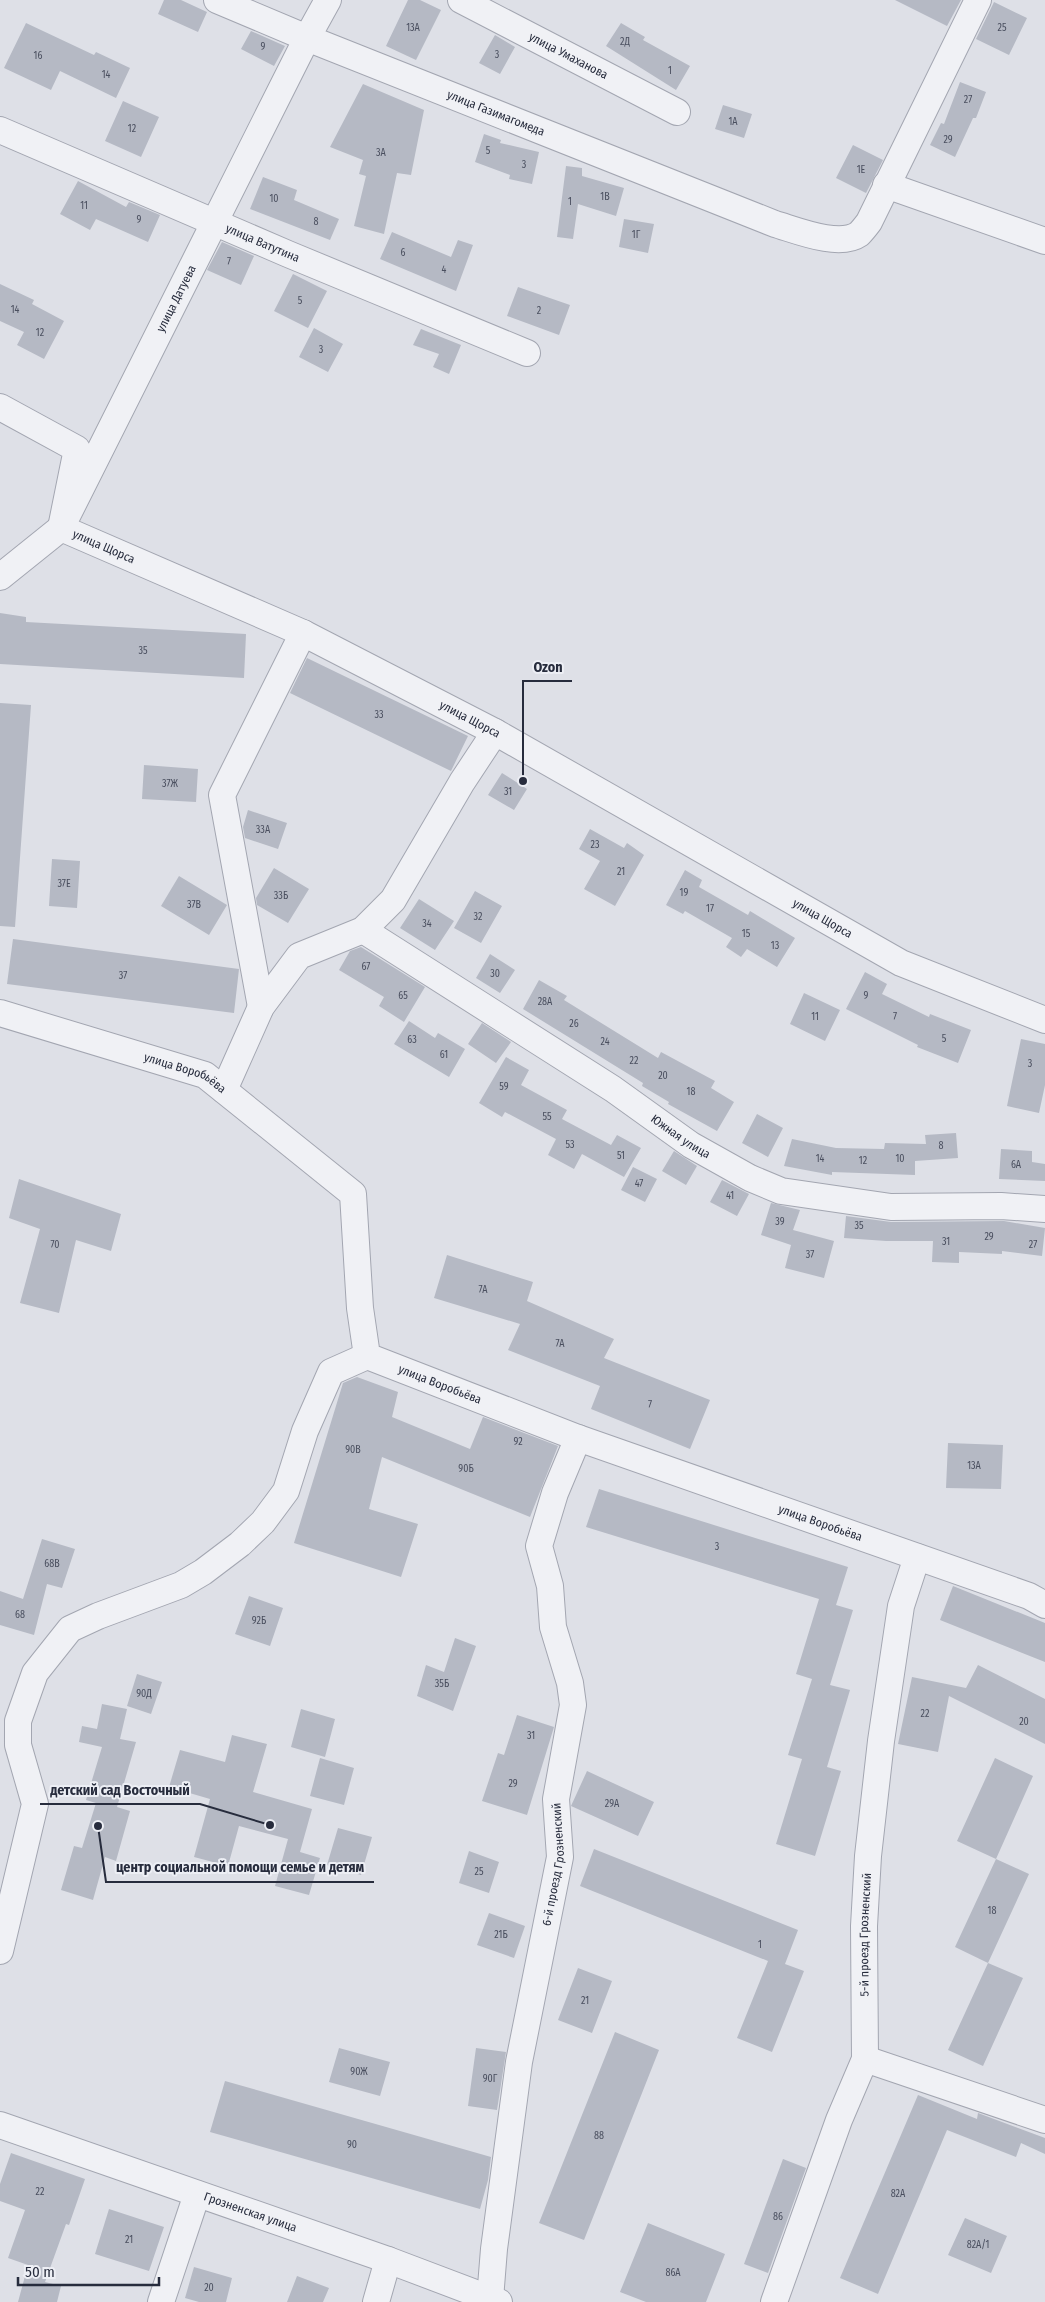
<svg xmlns="http://www.w3.org/2000/svg" width="1045" height="2302" viewBox="0 0 1045 2302" font-family="'Fira Sans Condensed',sans-serif">
<style>
.building{fill:#b5b9c4}
.lines{fill:none;stroke-linecap:round;stroke-linejoin:round}
.minor-casing{stroke:#a3a6b1;stroke-width:28}
.minor{stroke:#f0f1f5;stroke-width:26}
.labels{text-anchor:middle;dominant-baseline:central;stroke-width:4;stroke-linejoin:round;paint-order:stroke}
.number-label{font-size:10px;fill:#4a4f5f}
.street-label{font-size:12px;fill:#272c3d;stroke:#edeff5}
.leader{fill:none;stroke:#272c3d;stroke-width:2}
.callout-dot{fill:#272c3d;stroke:#edeff5;stroke-width:2}
.callout-label{font-size:14px;text-anchor:middle;font-weight:bold;fill:#272c3d;stroke:#edeff5;stroke-width:4;stroke-linejoin:round;paint-order:stroke}
</style>
<rect width="100%" height="100%" fill="#dee0e7"/>
<path class="building" d="M 164,0 L 181,0 L 207,12 L 198,32 L 158,14 Z
M 408,0 L 420,0 L 441,10 L 416,60 L 386,46 Z
M 895,0 L 961,0 L 947,26 Z
M 994,2 L 1027,18 L 1009,55 L 976,39 Z
M 26,23 L 94,55 L 96,52 L 130,68 L 116,98 L 60,71 L 51,90 L 4,68 Z
M 621,23 L 645,37 L 643,40 L 690,66 L 676,90 L 606,46 Z
M 251,31 L 285,46 L 274,66 L 241,49 Z
M 495,35 L 515,47 L 500,74 L 479,63 Z
M 960,82 L 986,92 L 976,118 L 973,118 L 955,157 L 930,145 L 941,123 L 944,124 Z
M 363,84 L 424,110 L 411,175 L 397,173 L 384,234 L 354,226 L 366,176 L 359,174 L 363,160 L 330,147 Z
M 123,101 L 159,117 L 141,157 L 105,141 Z
M 723,105 L 752,114 L 744,138 L 715,129 Z
M 484,134 L 501,140 L 500,143 L 539,152 L 532,184 L 509,179 L 510,175 L 475,162 Z
M 853,145 L 883,160 L 866,193 L 836,178 Z
M 566,166 L 582,168 L 582,176 L 624,188 L 616,216 L 578,204 L 573,239 L 557,237 Z
M 263,177 L 297,190 L 294,200 L 339,219 L 330,240 L 250,209 Z
M 78,181 L 126,207 L 129,202 L 160,215 L 148,242 L 96,219 L 90,230 L 60,214 Z
M 624,219 L 654,224 L 648,253 L 619,247 Z
M 392,232 L 451,257 L 458,240 L 473,245 L 456,291 L 380,259 Z
M 222,242 L 254,256 L 241,285 L 207,270 Z
M 293,274 L 327,291 L 308,328 L 274,311 Z
M 0,284 L 34,300 L 32,304 L 64,321 L 44,359 L 17,345 L 24,332 L 0,321 Z
M 518,287 L 570,305 L 559,335 L 507,316 Z
M 314,328 L 343,344 L 328,372 L 299,357 Z
M 421,329 L 461,345 L 449,374 L 433,367 L 439,354 L 413,345 Z
M 0,613 L 26,617 L 26,622 L 246,634 L 244,678 L 0,664 Z
M 307,658 L 468,736 L 451,771 L 290,693 Z
M 0,703 L 31,705 L 15,927 L 0,926 Z
M 144,765 L 198,769 L 196,802 L 142,799 Z
M 502,773 L 527,789 L 514,810 L 488,795 Z
M 248,810 L 287,823 L 278,849 L 245,838 L 243,827 Z
M 590,829 L 624,848 L 627,843 L 644,855 L 615,906 L 584,889 L 600,861 L 579,849 Z
M 52,859 L 80,861 L 77,908 L 49,906 Z
M 274,868 L 309,889 L 288,923 L 257,905 L 256,898 Z
M 685,870 L 702,880 L 699,887 L 748,915 L 750,911 L 795,938 L 777,967 L 747,949 L 741,957 L 726,947 L 732,938 L 685,911 L 683,914 L 666,905 Z
M 179,876 L 227,905 L 209,935 L 161,906 Z
M 475,891 L 502,906 L 481,943 L 454,928 Z
M 419,899 L 454,921 L 435,950 L 400,928 Z
M 13,939 L 239,969 L 234,1013 L 7,984 Z
M 361,947 L 425,987 L 404,1022 L 379,1006 L 384,997 L 339,970 L 350,951 Z
M 490,954 L 515,970 L 500,993 L 476,978 Z
M 865,972 L 887,984 L 882,994 L 929,1017 L 930,1014 L 971,1030 L 958,1063 L 917,1047 L 918,1045 L 846,1009 Z
M 539,980 L 567,996 L 564,1000 L 658,1058 L 661,1052 L 715,1081 L 711,1088 L 734,1102 L 717,1131 L 668,1104 L 669,1102 L 642,1086 L 643,1083 L 523,1009 Z
M 804,993 L 840,1010 L 825,1041 L 790,1024 Z
M 409,1021 L 435,1038 L 438,1033 L 465,1049 L 449,1077 L 394,1044 Z
M 482,1023 L 511,1042 L 496,1063 L 468,1044 Z
M 1021,1039 L 1045,1044 L 1045,1085 L 1039,1113 L 1007,1106 Z
M 506,1057 L 529,1070 L 521,1085 L 567,1110 L 562,1119 L 611,1145 L 617,1135 L 641,1148 L 624,1177 L 582,1154 L 574,1169 L 548,1155 L 556,1139 L 505,1112 L 502,1117 L 479,1103 Z
M 757,1114 L 783,1128 L 768,1157 L 742,1143 Z
M 956,1133 L 958,1158 L 915,1161 L 915,1175 L 832,1172 L 832,1175 L 784,1166 L 792,1139 L 836,1148 L 884,1149 L 885,1143 L 926,1144 L 925,1135 Z
M 1001,1149 L 1032,1151 L 1032,1162 L 1045,1164 L 1045,1181 L 999,1179 Z
M 674,1151 L 697,1166 L 686,1185 L 662,1171 Z
M 633,1167 L 657,1179 L 645,1202 L 621,1190 Z
M 19,1179 L 121,1214 L 111,1251 L 76,1240 L 59,1313 L 20,1303 L 40,1229 L 9,1218 Z
M 722,1180 L 749,1194 L 737,1216 L 710,1202 Z
M 771,1203 L 800,1210 L 793,1230 L 834,1241 L 824,1278 L 785,1268 L 791,1245 L 761,1235 Z
M 846,1216 L 891,1222 L 1004,1221 L 1045,1228 L 1042,1256 L 1002,1251 L 1002,1254 L 959,1252 L 959,1263 L 932,1262 L 933,1241 L 886,1241 L 844,1238 Z
M 447,1255 L 533,1282 L 527,1301 L 614,1339 L 604,1358 L 710,1400 L 690,1449 L 591,1409 L 600,1386 L 508,1350 L 520,1324 L 434,1298 Z
M 357,1377 L 398,1392 L 392,1417 L 470,1449 L 483,1417 L 558,1446 L 530,1517 L 382,1457 L 369,1509 L 418,1524 L 401,1577 L 294,1543 L 343,1383 Z
M 948,1443 L 1003,1445 L 1001,1489 L 946,1488 Z
M 599,1489 L 848,1567 L 836,1605 L 853,1610 L 830,1685 L 850,1690 L 827,1767 L 841,1771 L 815,1856 L 776,1844 L 802,1759 L 788,1755 L 812,1679 L 796,1674 L 819,1599 L 586,1527 Z
M 42,1539 L 75,1549 L 62,1588 L 47,1584 L 34,1635 L 0,1625 L 0,1591 L 23,1599 Z
M 953,1586 L 1045,1623 L 1045,1662 L 940,1620 Z
M 249,1596 L 283,1608 L 270,1646 L 235,1634 Z
M 455,1638 L 476,1646 L 453,1711 L 417,1696 L 426,1665 L 444,1672 Z
M 978,1665 L 1045,1699 L 1045,1744 L 949,1696 L 938,1752 L 898,1744 L 912,1677 L 966,1688 Z
M 137,1674 L 162,1682 L 151,1714 L 127,1706 Z
M 102,1704 L 127,1709 L 120,1739 L 136,1742 L 117,1807 L 130,1811 L 116,1861 L 105,1857 L 93,1900 L 61,1890 L 74,1846 L 82,1848 L 96,1803 L 86,1800 L 102,1747 L 79,1742 L 82,1726 L 97,1729 Z
M 301,1709 L 335,1719 L 325,1757 L 291,1747 Z
M 517,1715 L 554,1727 L 527,1815 L 482,1801 L 498,1753 L 504,1755 Z
M 232,1735 L 267,1744 L 253,1792 L 312,1809 L 300,1852 L 320,1858 L 309,1895 L 275,1886 L 288,1839 L 239,1826 L 228,1866 L 194,1857 L 210,1799 L 169,1787 L 180,1750 L 225,1762 Z
M 320,1758 L 354,1768 L 344,1805 L 310,1796 Z
M 995,1758 L 1033,1776 L 996,1859 L 957,1841 Z
M 587,1771 L 654,1802 L 638,1836 L 571,1806 Z
M 338,1828 L 372,1837 L 361,1875 L 327,1865 Z
M 594,1849 L 798,1930 L 785,1964 L 804,1971 L 772,2052 L 737,2038 L 768,1961 L 580,1886 Z
M 469,1851 L 499,1862 L 489,1893 L 459,1883 Z
M 996,1859 L 1029,1874 L 988,1963 L 955,1947 Z
M 489,1913 L 525,1926 L 514,1958 L 477,1945 Z
M 988,1963 L 1023,1978 L 983,2066 L 948,2050 Z
M 578,1968 L 612,1981 L 592,2033 L 558,2020 Z
M 615,2032 L 659,2050 L 584,2240 L 539,2223 Z
M 339,2048 L 390,2062 L 380,2096 L 329,2082 Z
M 476,2048 L 506,2052 L 497,2110 L 468,2106 Z
M 225,2081 L 491,2157 L 488,2180 L 480,2209 L 210,2132 Z
M 918,2095 L 977,2119 L 978,2113 L 1045,2138 L 1045,2154 L 1021,2143 L 1016,2157 L 947,2130 L 878,2294 L 840,2278 Z
M 11,2153 L 85,2179 L 69,2225 L 66,2224 L 45,2282 L 61,2286 L 57,2302 L 18,2302 L 28,2265 L 8,2258 L 25,2210 L 0,2201 L 0,2184 Z
M 783,2159 L 806,2168 L 768,2273 L 744,2264 Z
M 109,2209 L 164,2227 L 149,2271 L 95,2254 Z
M 965,2218 L 1007,2236 L 991,2273 L 948,2255 Z
M 648,2223 L 725,2254 L 706,2302 L 646,2302 L 620,2292 Z
M 194,2267 L 232,2278 L 226,2302 L 199,2302 L 185,2298 Z
M 297,2276 L 329,2288 L 323,2302 L 287,2302 Z"/>
<g class="lines">
<g class="minor-casing">
<g id="minor">
<path id="s1" d="M 217,0 L 307,38 L 775,224 C 796,230 839,248 859,234 C 862,231 866,226 869,222 L 978,0"/>
<path id="s2" d="M 461,0 L 677,112"/>
<path id="s3" d="M 0,130 L 288,254 L 527,353"/>
<path d="M 886,185 L 1045,241"/>
<path id="s4" d="M 0,407 L 77,449 L 61,528 L 303,633 L 495,732 L 901,963 L 1045,1020"/>
<path id="s5" d="M 0,577 L 61,528 L 307,38 L 328,0"/>
<path id="s6" d="M 363,930 L 613,1089 L 691,1145 L 750,1178 L 781,1191 L 891,1207 L 1001,1206 L 1045,1209"/>
<path d="M 261,1007 L 222,795 L 303,633"/>
<path id="s7" d="M 0,1013 L 205,1075 L 353,1194 L 360,1308 L 367,1356 L 578,1438 L 1029,1596 L 1045,1605"/>
<path d="M 224,1090 L 261,1007 L 299,956 L 363,930 L 393,900 L 462,782 L 495,732"/>
<path d="M 0,1951 L 35,1804 L 18,1745 L 18,1721 L 35,1673 L 70,1629 L 98,1616 L 181,1585 L 203,1572 L 240,1544 L 263,1522 L 286,1491 L 305,1431 L 331,1372 L 367,1356"/>
<path d="M 865,2059 L 1045,2120"/>
<path id="s8" d="M 0,2125 L 388,2260 L 499,2302"/>
<path id="s9" d="M 490,2299 L 494,2249 L 519,2062 L 560,1857 L 556,1799 L 573,1705 L 570,1683 L 553,1627 L 550,1586 L 539,1546 L 555,1493 L 578,1438"/>
<path d="M 161,2302 L 197,2194"/>
<path d="M 376,2302 L 388,2260"/>
<path id="s10" d="M 774,2302 L 839,2120 L 865,2059 L 864,1926 L 868,1856 L 881,1741 L 901,1606 L 917,1557"/>
</g>
</g>
<use href="#minor" class="minor"/>
</g>
<g class="labels">
<g class="number-label">
<text x="413" y="28">13А</text>
<text x="1002" y="28">25</text>
<text x="625" y="42">2Д</text>
<text x="263" y="47">9</text>
<text x="497" y="55">3</text>
<text x="38" y="56">16</text>
<text x="670" y="71">1</text>
<text x="106" y="75">14</text>
<text x="968" y="100">27</text>
<text x="733" y="122">1А</text>
<text x="132" y="129">12</text>
<text x="948" y="140">29</text>
<text x="488" y="151">5</text>
<text x="381" y="153">3А</text>
<text x="524" y="165">3</text>
<text x="861" y="170">1Е</text>
<text x="605" y="197">1В</text>
<text x="274" y="199">10</text>
<text x="570" y="202">1</text>
<text x="84" y="206">11</text>
<text x="139" y="220">9</text>
<text x="316" y="222">8</text>
<text x="636" y="235">1Г</text>
<text x="403" y="253">6</text>
<text x="229" y="262">7</text>
<text x="444" y="270">4</text>
<text x="300" y="301">5</text>
<text x="15" y="310">14</text>
<text x="539" y="311">2</text>
<text x="40" y="333">12</text>
<text x="321" y="350">3</text>
<text x="143" y="651">35</text>
<text x="379" y="715">33</text>
<text x="170" y="784">37Ж</text>
<text x="508" y="792">31</text>
<text x="263" y="830">33А</text>
<text x="595" y="845">23</text>
<text x="621" y="872">21</text>
<text x="64" y="884">37Е</text>
<text x="684" y="893">19</text>
<text x="281" y="896">33Б</text>
<text x="194" y="905">37В</text>
<text x="710" y="909">17</text>
<text x="478" y="917">32</text>
<text x="427" y="924">34</text>
<text x="746" y="934">15</text>
<text x="775" y="946">13</text>
<text x="366" y="967">67</text>
<text x="495" y="974">30</text>
<text x="123" y="976">37</text>
<text x="403" y="996">65</text>
<text x="866" y="996">9</text>
<text x="545" y="1002">28А</text>
<text x="815" y="1017">11</text>
<text x="895" y="1017">7</text>
<text x="574" y="1024">26</text>
<text x="944" y="1039">5</text>
<text x="412" y="1040">63</text>
<text x="605" y="1042">24</text>
<text x="444" y="1055">61</text>
<text x="634" y="1061">22</text>
<text x="1030" y="1064">3</text>
<text x="663" y="1076">20</text>
<text x="504" y="1087">59</text>
<text x="691" y="1092">18</text>
<text x="547" y="1117">55</text>
<text x="570" y="1145">53</text>
<text x="941" y="1146">8</text>
<text x="621" y="1156">51</text>
<text x="820" y="1159">14</text>
<text x="900" y="1159">10</text>
<text x="863" y="1161">12</text>
<text x="1016" y="1165">6А</text>
<text x="639" y="1184">47</text>
<text x="730" y="1196">41</text>
<text x="780" y="1222">39</text>
<text x="859" y="1226">35</text>
<text x="989" y="1237">29</text>
<text x="946" y="1242">31</text>
<text x="55" y="1245">70</text>
<text x="1033" y="1245">27</text>
<text x="810" y="1255">37</text>
<text x="483" y="1290">7А</text>
<text x="560" y="1344">7А</text>
<text x="650" y="1405">7</text>
<text x="518" y="1442">92</text>
<text x="353" y="1450">90В</text>
<text x="974" y="1466">13А</text>
<text x="466" y="1469">90Б</text>
<text x="717" y="1547">3</text>
<text x="52" y="1564">68В</text>
<text x="20" y="1615">68</text>
<text x="259" y="1621">92Б</text>
<text x="442" y="1684">35Б</text>
<text x="144" y="1694">90Д</text>
<text x="925" y="1714">22</text>
<text x="1024" y="1722">20</text>
<text x="531" y="1736">31</text>
<text x="513" y="1784">29</text>
<text x="612" y="1804">29А</text>
<text x="479" y="1872">25</text>
<text x="992" y="1911">18</text>
<text x="501" y="1935">21Б</text>
<text x="760" y="1945">1</text>
<text x="585" y="2001">21</text>
<text x="359" y="2072">90Ж</text>
<text x="490" y="2079">90Г</text>
<text x="599" y="2136">88</text>
<text x="352" y="2145">90</text>
<text x="40" y="2192">22</text>
<text x="898" y="2194">82А</text>
<text x="778" y="2217">86</text>
<text x="129" y="2240">21</text>
<text x="978" y="2245">82А/1</text>
<text x="673" y="2273">86А</text>
<text x="209" y="2288">20</text>
</g>
<g class="street-label">
<text stroke="none"><textPath href="#s2" startOffset="121">улица Умаханова</textPath></text>
<text stroke="none"><textPath href="#s1" startOffset="301">улица Газимагомеда</textPath></text>
<text stroke="none"><textPath href="#s3" startOffset="286">улица Ватутина</textPath></text>
<text stroke="none"><textPath href="#s5" startOffset="335">улица Датуева</textPath></text>
<text stroke="none"><textPath href="#s4" startOffset="215">улица Щорса</textPath></text>
<text stroke="none"><textPath href="#s4" startOffset="620">улица Щорса</textPath></text>
<text stroke="none"><textPath href="#s4" startOffset="1025">улица Щорса</textPath></text>
<text stroke="none"><textPath href="#s7" startOffset="195">улица Воробьёва</textPath></text>
<text stroke="none"><textPath href="#s6" startOffset="379">Южная улица</textPath></text>
<text stroke="none"><textPath href="#s7" startOffset="645">улица Воробьёва</textPath></text>
<text stroke="none"><textPath href="#s7" startOffset="1050">улица Воробьёва</textPath></text>
<text stroke="none"><textPath href="#s9" startOffset="440">6-й проезд Грозненский</textPath></text>
<text stroke="none"><textPath href="#s10" startOffset="384">5-й проезд Грозненский</textPath></text>
<text stroke="none"><textPath href="#s8" startOffset="265">Грозненская улица</textPath></text>
</g>
</g>
<path class="leader" d="M523 781L523 681H572M270 1825L200 1804H40M98 1826L106 1882H374"/>
<g class="callout-dot">
<circle cx="523" cy="781" r="5"/>
<circle cx="270" cy="1825" r="5"/>
<circle cx="98" cy="1826" r="5"/>
</g>
<g class="callout-label">
<text x="548" y="672">Ozon</text>
<text x="120" y="1795">детский сад Восточный</text>
<text x="240" y="1872">центр социальной помощи семье и детям</text>
</g>
<path d="M18 2277v8h141v-8" fill="none" stroke="#272c3d" stroke-width="2.5"/>
<text x="25" y="2277" font-size="15" fill="#272c3d" stroke="#edeff5" stroke-width="4" paint-order="stroke">50 m</text>
</svg>
